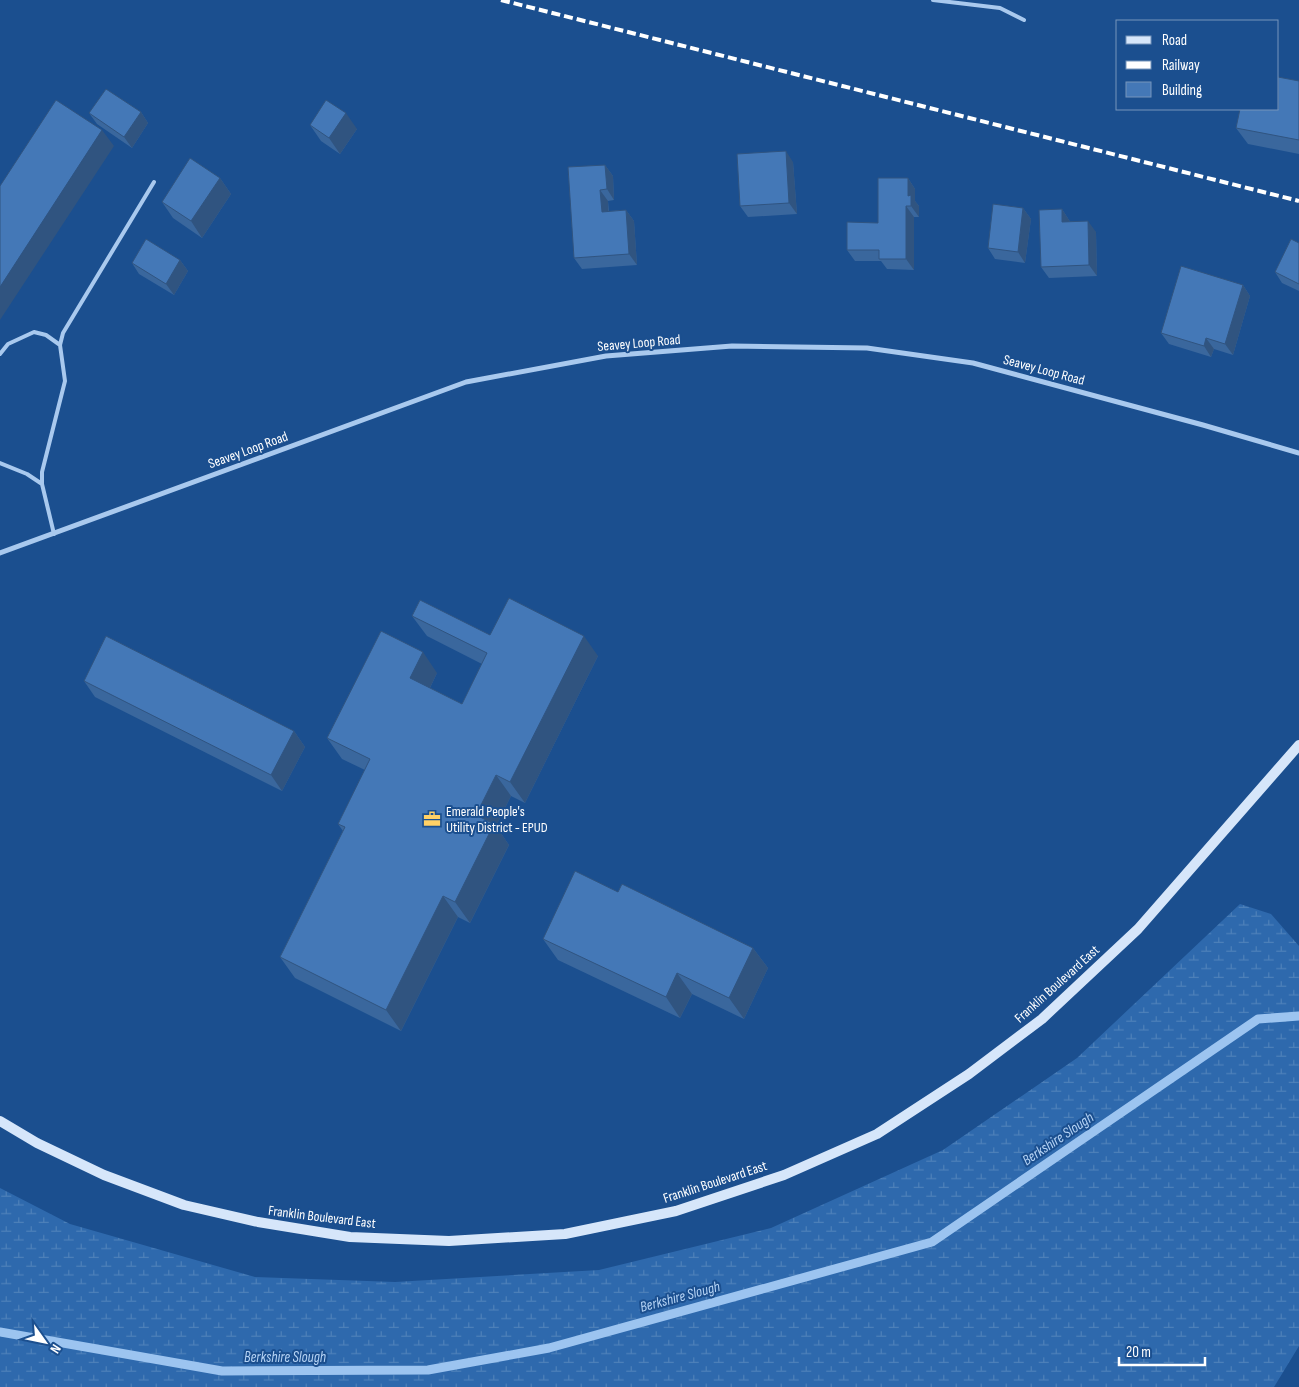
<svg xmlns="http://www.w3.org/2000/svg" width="1299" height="1387" viewBox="0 0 1299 1387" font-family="'Sofia Sans Condensed',sans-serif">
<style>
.wetland{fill:url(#wetland-marsh)}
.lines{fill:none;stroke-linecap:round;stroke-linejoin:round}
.stream{stroke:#9cc4f0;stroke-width:9}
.service{stroke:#a9c9ee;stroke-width:4}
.minor{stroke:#a9c9ee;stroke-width:5}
.secondary{stroke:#d6e6fa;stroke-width:10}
.rail{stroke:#fff;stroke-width:4;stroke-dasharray:9 4;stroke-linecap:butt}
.wall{fill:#3a679d}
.shaded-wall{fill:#305480}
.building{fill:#4478b7;stroke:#305480}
.labels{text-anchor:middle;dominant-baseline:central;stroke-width:4;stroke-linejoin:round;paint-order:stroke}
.street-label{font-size:14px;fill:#fff;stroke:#1b4f8f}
.poi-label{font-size:14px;fill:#fff;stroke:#1b4f8f;text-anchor:start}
.water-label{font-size:15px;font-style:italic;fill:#b5d3f5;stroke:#1b4f8f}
</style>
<defs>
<pattern id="wetland-marsh" width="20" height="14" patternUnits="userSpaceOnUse" patternTransform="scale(1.25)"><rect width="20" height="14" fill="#2e69ad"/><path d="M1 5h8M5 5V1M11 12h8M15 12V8" fill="none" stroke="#4d80b9"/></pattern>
</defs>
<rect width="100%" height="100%" fill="#1b4f8f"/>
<path class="wetland" d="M 1240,904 L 1271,914 L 1299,946 L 1299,1346 L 1274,1387 L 0,1387 L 0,1188 L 70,1224 L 255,1277 L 395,1282 L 599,1270 L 771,1228 L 943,1150 L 1077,1058 Z"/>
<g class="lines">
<path class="stream" d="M 0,1332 L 222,1371 L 428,1370 L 549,1348 L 932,1242 L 1258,1019 L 1299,1016"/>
<path class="service" d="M 933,0 L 1000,8 L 1024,20
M 0,354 L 8,344 L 34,332 L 46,335 L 60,345
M 0,463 L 27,474 L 42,484
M 54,534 L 42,484 L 42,472 L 65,381 L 60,345 L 63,333 L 154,182"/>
<path class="minor" d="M 0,553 L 466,382 L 606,356 L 732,346 L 867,348 L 973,363 L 1203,425 L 1299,453"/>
<path class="secondary" d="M 0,1121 L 37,1143 L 104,1175 L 184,1205 L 258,1222 L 350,1237 L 449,1241 L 565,1234 L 676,1211 L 784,1175 L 877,1134 L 969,1074 L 1042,1019 L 1138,929 L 1299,745"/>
<path class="rail" d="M 501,0 L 1299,201"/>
</g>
<path class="wall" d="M 1299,81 L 1299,154 L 1248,144 L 1236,128 Z
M 141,112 L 148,123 L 132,148 L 97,124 L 89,113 Z
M 310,125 L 357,129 L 340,154 L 321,141 Z
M 793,162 L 797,214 L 748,217 L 740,206 Z
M 605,165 L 613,176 L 614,200 L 608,201 L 609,211 L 626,210 L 634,221 L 637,265 L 582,269 L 574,258 Z
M 220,178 L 231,194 L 202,238 L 173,218 L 162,202 Z
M 908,178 L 915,189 L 915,201 L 919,206 L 919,217 L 914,217 L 914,270 L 887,269 L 881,261 L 855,261 L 847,250 L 878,223 Z
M 1023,208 L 1031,219 L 1025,263 L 995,259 L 988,248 Z
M 1062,209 L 1069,220 L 1070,222 L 1096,232 L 1097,276 L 1049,278 L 1041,267 Z
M 1299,243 L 1299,291 L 1282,283 L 1275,272 Z
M 180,260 L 188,271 L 174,295 L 139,274 L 132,263 Z
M 1243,285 L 1250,296 L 1233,355 L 1214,349 L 1211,357 L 1169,344 L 1161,333 Z
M 412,616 L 490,635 L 598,656 L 525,803 L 511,796 L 496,826 L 509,845 L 470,923 L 458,917 L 401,1031 L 295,978 L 280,957 L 343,831 L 338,824 L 365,770 L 342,759 L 327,738 L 437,673 L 430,688 L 462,704 L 482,664 L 427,636 Z
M 84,681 L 294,731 L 305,747 L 282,791 L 95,697 Z
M 618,892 L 753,948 L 768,968 L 744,1019 L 692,994 L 680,1018 L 558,960 L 543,939 Z"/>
<path class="shaded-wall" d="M 141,112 L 148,123 L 132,148 L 124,137 Z
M 346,113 L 357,129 L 340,154 L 329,138 Z
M 102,130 L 114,146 L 0,320 L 0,287 Z
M 786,151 L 793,162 L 797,214 L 789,203 Z
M 605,165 L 613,176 L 614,200 L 607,189 Z
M 220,178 L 231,194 L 202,238 L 191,221 Z
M 908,178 L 915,189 L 915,201 L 919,206 L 919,217 L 911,206 L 908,196 Z
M 600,190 L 608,201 L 609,223 L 602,212 Z
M 906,206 L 914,217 L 914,270 L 906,259 Z
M 1023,208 L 1031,219 L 1025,263 L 1018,252 Z
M 1062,209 L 1069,220 L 1070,233 L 1062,222 Z
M 626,210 L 634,221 L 637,265 L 629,254 Z
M 1088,221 L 1096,232 L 1097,276 L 1089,265 Z
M 180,260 L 188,271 L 174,295 L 166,284 Z
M 1243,285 L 1250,296 L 1233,355 L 1225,344 Z
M 1206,338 L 1214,349 L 1211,357 L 1204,346 Z
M 584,636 L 598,656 L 525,803 L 510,782 Z
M 423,652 L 437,673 L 425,698 L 410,678 Z
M 294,731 L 305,747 L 282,791 L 271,775 Z
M 496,775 L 511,796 L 496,826 L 509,845 L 470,923 L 455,902 L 476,815 Z
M 443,896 L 458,917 L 401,1031 L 386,1010 Z
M 753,948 L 768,968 L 744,1019 L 729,998 Z
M 677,973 L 692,994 L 680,1018 L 666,997 Z"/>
<path class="building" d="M 1278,77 L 1299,81 L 1299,140 L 1236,128 L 1240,109 L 1278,109 Z
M 106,89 L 141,112 L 124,137 L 89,113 Z
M 56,100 L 102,130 L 0,287 L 0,186 Z
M 326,100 L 346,113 L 329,138 L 310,125 Z
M 786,151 L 789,203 L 740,206 L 737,154 Z
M 190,158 L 220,178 L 191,221 L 162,202 Z
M 605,165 L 607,189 L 600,190 L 602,212 L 626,210 L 629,254 L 574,258 L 568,167 Z
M 878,178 L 908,178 L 908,196 L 911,195 L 911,206 L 906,206 L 906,259 L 879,259 L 879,250 L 847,250 L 847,222 L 878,223 Z
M 993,204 L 1023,208 L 1018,252 L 988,248 Z
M 1062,209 L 1062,222 L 1088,221 L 1089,265 L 1041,267 L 1039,210 Z
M 146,239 L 180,260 L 166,284 L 132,263 Z
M 1291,239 L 1299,243 L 1299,284 L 1275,272 Z
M 1181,266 L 1243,285 L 1225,344 L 1206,338 L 1204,346 L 1161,333 Z
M 509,598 L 584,636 L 510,782 L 496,775 L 476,815 L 494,824 L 455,902 L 443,896 L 386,1010 L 280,957 L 345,827 L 338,824 L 370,759 L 327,738 L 381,631 L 423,652 L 410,678 L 462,704 L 487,653 L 412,616 L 420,600 L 490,635 Z
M 106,636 L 294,731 L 271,775 L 84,681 Z
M 575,871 L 618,892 L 622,884 L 753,948 L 729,998 L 677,973 L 666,997 L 543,939 Z"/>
<defs>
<g id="office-bare" transform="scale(1.35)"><path d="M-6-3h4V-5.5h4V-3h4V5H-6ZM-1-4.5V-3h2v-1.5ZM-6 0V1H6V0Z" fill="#ffd166" stroke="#1b4f8f" stroke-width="2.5" paint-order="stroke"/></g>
</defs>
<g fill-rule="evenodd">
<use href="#office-bare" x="432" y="819"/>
</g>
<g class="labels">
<g class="street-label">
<text transform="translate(639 343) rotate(-5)">Seavey Loop Road</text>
<text transform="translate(1044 370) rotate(15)">Seavey Loop Road</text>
<text transform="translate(248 450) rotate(-20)">Seavey Loop Road</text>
<text transform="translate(1057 984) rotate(-42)">Franklin Boulevard East</text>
<text transform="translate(715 1182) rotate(-18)">Franklin Boulevard East</text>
<text transform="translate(322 1217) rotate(7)">Franklin Boulevard East</text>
</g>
<g class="poi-label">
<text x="446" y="811">Emerald People's<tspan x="446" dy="16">Utility District - EPUD</tspan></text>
</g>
<g class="water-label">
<text transform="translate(1058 1139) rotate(-34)">Berkshire Slough</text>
<text transform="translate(680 1297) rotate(-15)">Berkshire Slough</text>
<text x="285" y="1357">Berkshire Slough</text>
</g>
</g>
<rect x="1116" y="20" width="162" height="90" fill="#1b4f8f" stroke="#7695bc"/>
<rect x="1126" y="36" width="25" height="8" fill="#d6e6fa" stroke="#7695bc"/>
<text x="1162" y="45" font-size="15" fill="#ffffff">Road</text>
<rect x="1126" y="61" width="25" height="8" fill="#ffffff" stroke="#7695bc"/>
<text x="1162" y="70" font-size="15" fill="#ffffff">Railway</text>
<rect x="1126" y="82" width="25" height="15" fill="#4478b7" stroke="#7695bc"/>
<text x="1162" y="95" font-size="15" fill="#ffffff">Building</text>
<g transform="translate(45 1342) rotate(123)" stroke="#1b4f8f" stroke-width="4" paint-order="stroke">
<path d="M0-4L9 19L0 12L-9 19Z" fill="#ffffff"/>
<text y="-8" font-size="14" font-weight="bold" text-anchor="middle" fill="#ffffff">N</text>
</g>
<path d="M1119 1357v8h86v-8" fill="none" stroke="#ffffff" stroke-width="2.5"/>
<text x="1126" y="1357" font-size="15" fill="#ffffff" stroke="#1b4f8f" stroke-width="4" paint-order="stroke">20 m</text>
</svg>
